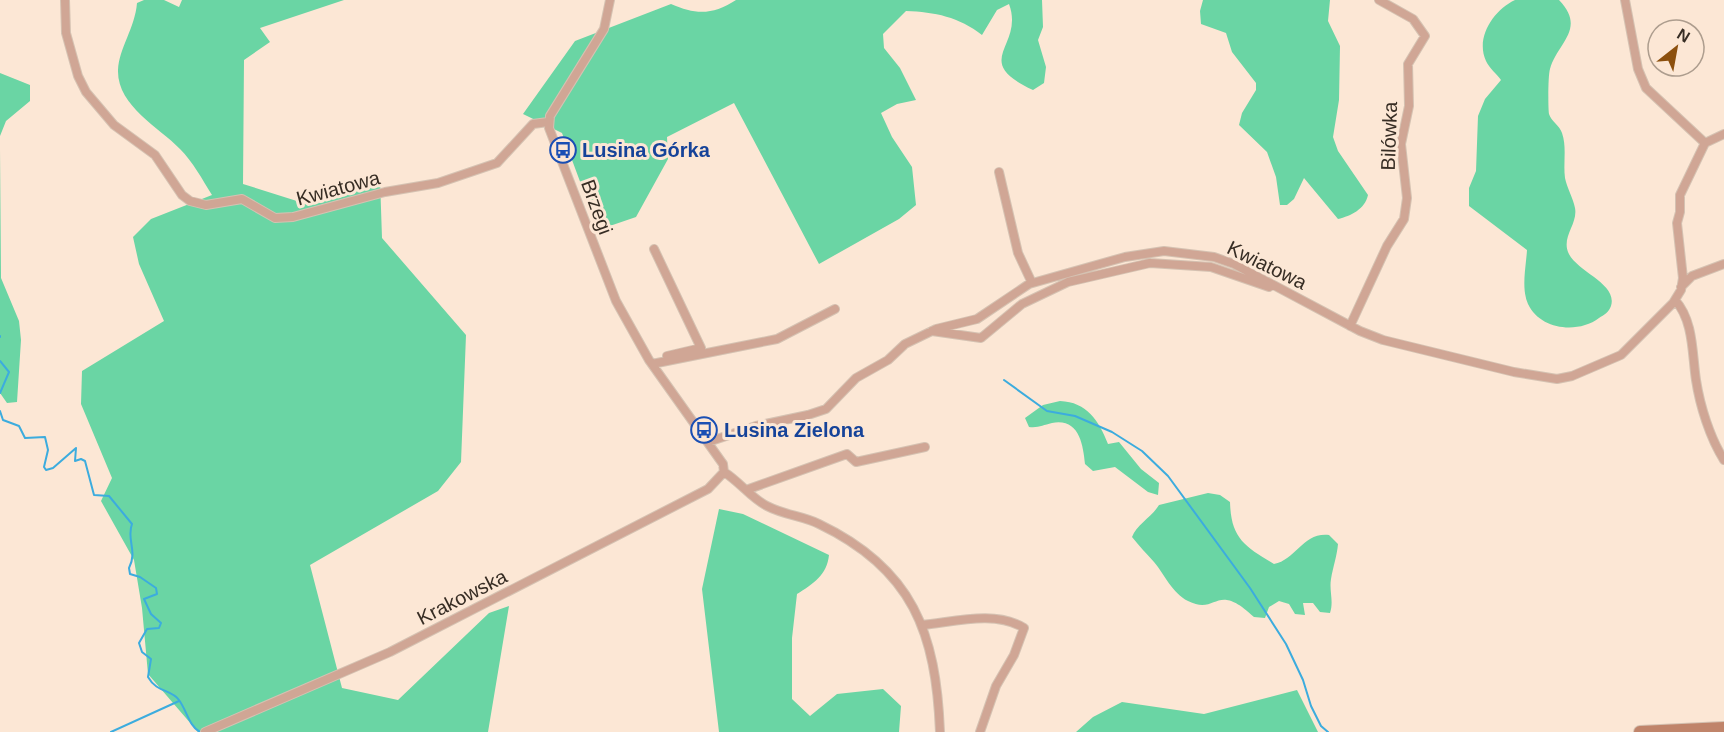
<svg xmlns="http://www.w3.org/2000/svg" width="1724" height="732" viewBox="0 0 1724 732" font-family="Arial,sans-serif">
<style>
.forest{fill:#6ad5a4}
.lines{fill:none;stroke-linecap:round;stroke-linejoin:round}
.stream{stroke:#3cacde;stroke-width:2}
.street-casing{stroke:#d5c2b2;stroke-width:10}
.secondary-casing{stroke:#d5c2b2;stroke-width:14}
.street{stroke:#d0a695;stroke-width:8}
.secondary{stroke:#c0846a;stroke-width:12}
.labels{text-anchor:middle;dominant-baseline:central;stroke-width:6;stroke-linejoin:round;paint-order:stroke}
.street-label{font-size:20px;fill:#372d24;stroke:#fce7d5}
.transit-label{font-size:20px;font-weight:bold;fill:#164399;stroke:#fce7d5;text-anchor:start}
</style>
<rect width="100%" height="100%" fill="#fce7d5"/>
<path class="forest" d="M 144,0 L 164,0 L 179,7 L 182,0 L 344,0 L 260,28 L 270,42 L 244,60 L 243,184 L 300,202 L 352,181 L 380,179 L 382,238 L 466,335 L 461,462 L 438,491 L 310,565 L 342,688 L 398,700 L 489,613 L 509,606 L 488,732 L 198,732 L 148,674 L 142,608 L 134,560 L 101,501 L 112,478 L 81,404 L 82,371 L 164,321 L 139,264 L 133,237 L 151,219 L 212,195 C 202,179 193,162 180,149 C 159,127 117,106 118,70 C 119,48 135,28 137,3 Z
M 736,0 L 1042,0 L 1043,27 L 1038,40 L 1046,67 L 1044,83 L 1033,90 C 969,60 1025,47 1009,4 L 997,10 L 982,35 C 959,17 935,12 906,11 L 883,34 L 884,48 L 900,68 L 916,100 L 897,104 L 881,113 L 892,137 L 912,167 L 916,205 L 899,219 L 819,264 L 734,103 L 667,137 L 668,159 L 636,217 L 598,230 L 562,133 L 523,114 L 575,41 L 671,4 C 696,15 713,15 736,0 Z
M 1203,0 L 1330,0 L 1328,21 L 1340,46 L 1339,100 L 1333,137 L 1338,151 L 1368,195 C 1365,209 1351,216 1338,219 L 1304,178 L 1294,199 L 1287,205 L 1280,205 L 1276,177 L 1267,152 L 1239,125 L 1242,113 L 1256,90 L 1256,83 L 1232,52 L 1226,33 L 1201,24 L 1200,11 Z
M 1515,0 L 1559,0 C 1587,29 1557,43 1550,69 C 1548,75 1548,108 1549,114 C 1551,121 1560,126 1562,133 C 1567,147 1563,163 1565,178 C 1567,188 1573,198 1575,208 C 1578,224 1562,236 1568,252 C 1576,272 1618,283 1611,306 C 1609,312 1604,315 1599,318 C 1578,334 1540,330 1528,304 C 1521,288 1526,267 1527,250 L 1469,206 L 1469,188 L 1476,171 L 1478,116 L 1485,99 L 1501,80 C 1497,74 1489,68 1486,61 C 1475,37 1494,10 1515,0 Z
M 0,73 L 30,85 L 30,101 L 6,121 L 0,136 Z
M 0,150 L 1,278 L 19,321 L 21,340 L 17,402 L 7,403 L 0,393 Z
M 1060,401 C 1087,402 1099,421 1108,444 L 1119,442 L 1141,469 L 1159,483 L 1158,495 L 1148,492 L 1115,467 L 1093,471 L 1085,464 C 1083,444 1079,418 1052,423 C 1043,425 1039,428 1029,427 L 1025,418 L 1043,405 Z
M 1208,493 L 1220,495 L 1230,502 C 1231,538 1244,546 1274,564 C 1296,560 1303,532 1329,535 L 1338,544 C 1337,556 1333,567 1331,579 C 1329,591 1334,601 1330,613 L 1320,612 L 1313,603 L 1303,603 L 1305,615 L 1295,614 L 1289,604 L 1279,601 L 1269,607 L 1265,618 L 1254,617 C 1215,580 1218,616 1188,601 C 1172,593 1165,575 1154,562 C 1147,554 1139,546 1132,537 C 1137,524 1151,518 1159,505 Z
M 719,509 L 743,514 L 829,555 C 827,575 813,584 797,594 L 792,638 L 792,699 L 810,716 L 837,694 L 883,689 L 901,706 L 899,732 L 719,732 L 702,589 Z
M 1297,690 L 1318,732 L 1076,732 L 1093,717 L 1122,702 L 1204,714 Z"/>
<g class="lines">
<path class="stream" d="M 0,336 L 0,337
M 0,361 L 9,372 L 0,393
M 1004,380 L 1047,411 L 1075,416 L 1112,432 L 1142,451 L 1168,476 L 1250,588 L 1286,644 L 1303,680 L 1311,706 L 1321,726 L 1328,732
M 0,411 L 3,420 L 19,426 L 25,438 L 45,437 L 48,450 L 44,467 L 46,470 L 53,468 L 76,448 L 75,461 L 81,459 L 85,461 L 94,495 L 109,496 L 132,524 C 126,539 138,551 129,568 L 130,574 L 140,577 L 156,588 L 157,594 L 144,599 L 151,614 L 161,623 L 159,628 L 147,629 L 139,643 L 142,652 L 151,659 L 148,677 C 157,693 171,689 179,700 C 187,711 189,726 200,732
M 111,732 L 179,701"/>
<g class="street-casing">
<path id="street" d="M 65,0 L 66,33 L 78,76 L 86,92 L 114,125 L 155,155 L 182,195 L 190,201 L 206,205 L 242,199 L 275,218 L 293,217 L 385,192 L 438,183 L 497,163 L 533,124 L 548,122
M 610,0 L 604,29 L 550,116 L 549,128 L 616,301 L 649,360 L 723,464 L 724,472
M 1625,0 L 1638,69 L 1646,88 L 1705,143
M 999,172 L 1018,253 L 1032,283
M 654,249 L 701,348 L 667,356
M 1681,287 L 1692,276 L 1724,264
M 1675,300 C 1694,321 1692,354 1696,380 C 1700,406 1710,438 1724,460
M 1350,326 L 1387,246 L 1404,219 L 1407,198 L 1401,144 L 1409,106 L 1408,64 L 1425,36 L 1413,19 L 1379,0
M 932,331 L 981,338 L 1022,304 L 1068,282 L 1150,263 L 1211,267 L 1269,287
M 652,364 L 777,339 L 835,309
M 708,442 L 756,426 L 808,415 L 826,409 L 856,378 L 888,360 L 905,344 L 936,329 L 977,319 L 1029,284 L 1125,257 L 1164,251 L 1214,257 L 1234,264 L 1360,331 L 1383,340 L 1514,372 L 1557,379 L 1572,376 L 1621,355 L 1673,303 L 1681,290 L 1683,278 L 1677,223 L 1680,212 L 1680,195 L 1705,143 L 1724,134
M 724,472 C 740,482 751,498 767,506 C 784,515 803,516 819,524 C 913,569 936,633 940,732
M 746,490 L 847,454 L 856,462 L 925,447
M 922,625 C 954,622 995,610 1024,628 L 1014,655 L 996,686 L 980,732
M 205,732 L 390,652 L 708,489 L 724,472"/>
</g>
<g class="secondary-casing">
<path id="secondary" d="M 1640,732 L 1724,728"/>
</g>
<use href="#street" class="street"/>
<use href="#secondary" class="secondary"/>
</g>
<defs>
<g id="bus-ring" transform="scale(1.35)"><circle r="9.5" fill="#fce7d5" stroke="#1a4fb4" stroke-width="1.5"/><path d="M-5-6H5V4H4V6H2V4H-2V6H-4V4H-5ZM-3.5-4V0h7V-4ZM-3.5 1.2v1.5H-2V1.2ZM2 1.2v1.5H3.5V1.2Z" fill="#1a4fb4"/></g>
</defs>
<g fill-rule="evenodd">
<use href="#bus-ring" x="563" y="150"/>
<use href="#bus-ring" x="704" y="430"/>
</g>
<g class="labels">
<g class="street-label">
<text transform="translate(1389 136) rotate(-88)">Bilówka</text>
<text transform="translate(338 188) rotate(-15)">Kwiatowa</text>
<text transform="translate(597 207) rotate(70)">Brzegi</text>
<text transform="translate(1267 265) rotate(26)">Kwiatowa</text>
<text transform="translate(462 597) rotate(-27)">Krakowska</text>
</g>
<g class="transit-label">
<text x="582" y="150">Lusina Górka</text>
<text x="724" y="430">Lusina Zielona</text>
</g>
</g>
<g transform="translate(1676 48) rotate(31)"><circle r="28" fill="#fce7d5" stroke="#ad9d8e" stroke-width="1.5"/>
<path d="M0-4.5L10 22L0 15L-10 22Z" fill="#8c500e"/>
<text y="-9" font-size="16" font-weight="bold" text-anchor="middle" fill="#372d24">N</text>
</g>
</svg>
